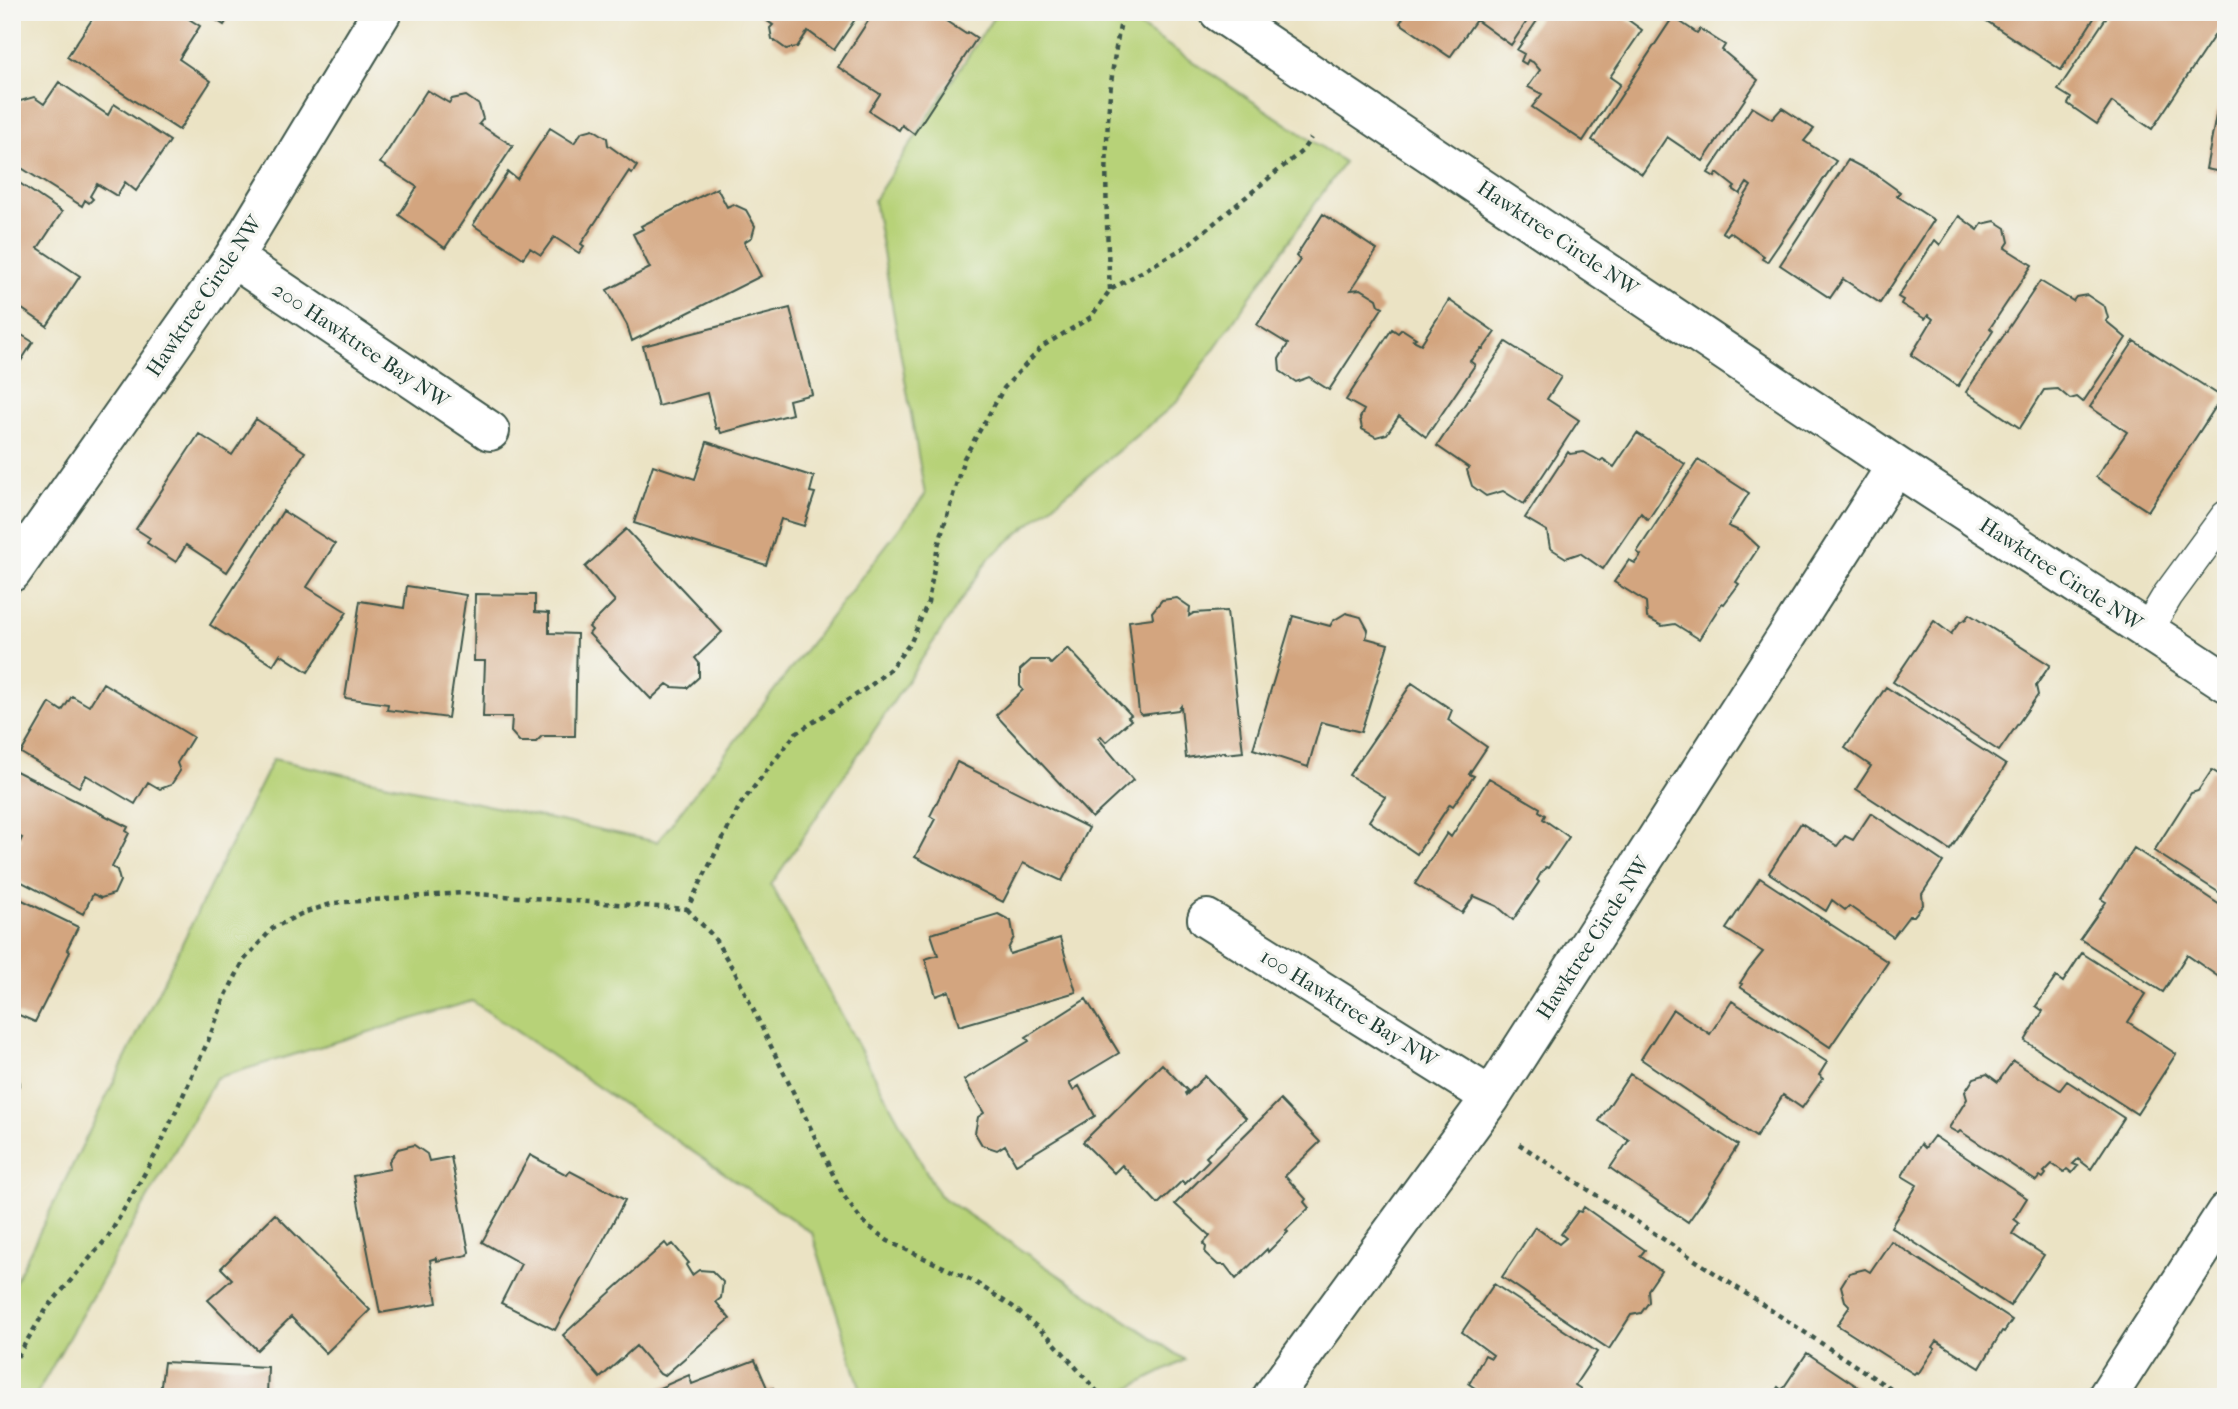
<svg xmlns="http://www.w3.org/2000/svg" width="2238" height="1409" viewBox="0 0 2238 1409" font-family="'IM FELL French Canon',serif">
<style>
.green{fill:#b7d278;stroke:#6b8856;stroke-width:2}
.building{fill:#d3a57f}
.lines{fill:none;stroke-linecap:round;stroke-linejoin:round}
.service-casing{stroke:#3e564a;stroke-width:33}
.minor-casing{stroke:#3e564a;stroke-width:42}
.tertiary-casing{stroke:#3e564a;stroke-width:42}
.path{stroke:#3e564a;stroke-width:4.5;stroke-dasharray:5 5;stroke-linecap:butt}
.service{stroke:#fff;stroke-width:30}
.minor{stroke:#fff;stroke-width:38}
.tertiary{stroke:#fff;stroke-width:38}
.labels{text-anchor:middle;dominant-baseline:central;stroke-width:7;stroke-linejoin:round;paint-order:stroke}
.street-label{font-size:21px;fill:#1f3d34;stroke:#f6f6f2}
</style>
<rect width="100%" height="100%" fill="#f6f6f2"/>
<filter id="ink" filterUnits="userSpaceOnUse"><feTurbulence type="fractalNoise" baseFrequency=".0143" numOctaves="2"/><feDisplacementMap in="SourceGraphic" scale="14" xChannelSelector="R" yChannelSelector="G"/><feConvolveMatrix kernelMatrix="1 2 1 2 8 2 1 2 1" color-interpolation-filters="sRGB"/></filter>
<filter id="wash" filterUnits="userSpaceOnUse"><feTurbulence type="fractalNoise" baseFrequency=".00686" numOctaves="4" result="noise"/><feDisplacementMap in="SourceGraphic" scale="28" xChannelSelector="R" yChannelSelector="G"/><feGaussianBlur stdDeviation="1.57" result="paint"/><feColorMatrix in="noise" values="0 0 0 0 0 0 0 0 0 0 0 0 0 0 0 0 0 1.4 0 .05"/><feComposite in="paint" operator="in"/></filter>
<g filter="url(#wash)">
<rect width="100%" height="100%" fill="#ebe3c4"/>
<path class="green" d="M 997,12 L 1118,12 L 1344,162 L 1177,402 L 990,557 L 771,885 L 939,1195 L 1185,1360 L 1113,1397 L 863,1397 L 812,1233 L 472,1001 L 216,1078 L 35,1397 L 12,1397 L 12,1288 L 273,759 L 657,842 L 925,495 L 874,200 Z"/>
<g id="blocks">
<path class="building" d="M 97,12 L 178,12 L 200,26 L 179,59 L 211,81 L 179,130 L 67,57 Z
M 204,12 L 232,12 L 224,25 Z
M 754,12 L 860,12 L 834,50 L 808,31 L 797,47 L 786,49 L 772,39 L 770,28 L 773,25 Z
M 874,12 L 947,12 L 943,19 L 966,34 L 968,32 L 977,38 L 914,134 L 902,125 L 899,130 L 869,111 L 880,94 L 838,67 Z
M 1407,12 L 1533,12 L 1511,45 L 1476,20 L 1450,57 L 1400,23 Z
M 1543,12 L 1621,12 L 1620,14 L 1642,30 L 1610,77 L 1620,84 L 1583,141 L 1532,107 L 1542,94 L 1528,87 L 1540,70 L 1533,62 L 1528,60 L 1526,64 L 1521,61 L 1524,54 L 1517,50 Z
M 1973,12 L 2098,12 L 2061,70 Z
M 2110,12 L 2148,12 L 2153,16 L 2156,12 L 2226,13 L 2226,18 L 2152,129 L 2112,102 L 2097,124 L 2068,104 L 2071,98 L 2058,90 Z
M 1673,17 L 1697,33 L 1700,29 L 1725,45 L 1722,50 L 1758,80 L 1703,161 L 1667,137 L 1642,174 L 1592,140 Z
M 2224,73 L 2226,73 L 2226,173 L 2206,169 Z
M 59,82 L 108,115 L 114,104 L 170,141 L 136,191 L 125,182 L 117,196 L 97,184 L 90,196 L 93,199 L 89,203 L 85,200 L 82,206 L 12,162 L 12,112 L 20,101 L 34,97 L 44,104 Z
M 427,90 L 449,103 L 452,99 L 466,96 L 479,105 L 483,119 L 479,124 L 513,146 L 445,248 L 399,215 L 417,187 L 380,163 Z
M 1752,107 L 1772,119 L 1782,108 L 1814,129 L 1804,141 L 1836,161 L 1767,262 L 1762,259 L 1764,256 L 1730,232 L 1727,235 L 1722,232 L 1751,186 L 1747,183 L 1740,194 L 1733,189 L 1735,187 L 1717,173 L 1715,177 L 1708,173 Z
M 550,128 L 574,143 L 582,132 L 593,129 L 607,138 L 608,145 L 637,166 L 632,174 L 629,171 L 581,244 L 584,246 L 579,253 L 554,237 L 541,255 L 530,248 L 523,258 L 473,225 L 508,172 L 517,179 Z
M 1848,160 L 1875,174 L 1900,192 L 1897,196 L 1934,220 L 1880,303 L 1843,279 L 1830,298 L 1780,265 Z
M 12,178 L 62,212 L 38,248 L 80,276 L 47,326 L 12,302 Z
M 717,188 L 727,207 L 733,204 L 746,210 L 755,226 L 752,237 L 744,242 L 761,276 L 632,341 L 627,325 L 607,290 L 650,268 L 633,234 L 643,229 L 641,226 Z
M 1323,214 L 1377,250 L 1351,290 L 1361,289 L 1377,299 L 1379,305 L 1383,307 L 1329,390 L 1309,377 L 1296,382 L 1280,371 L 1279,359 L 1288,344 L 1257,325 L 1300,260 L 1296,256 Z
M 1959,216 L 1978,230 L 1982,224 L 1995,221 L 2006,228 L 2009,242 L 2005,248 L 2032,265 L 1990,328 L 1993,331 L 1958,386 L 1911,355 L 1933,319 L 1928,315 L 1925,319 L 1901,304 L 1903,300 L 1898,297 L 1935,240 L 1940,245 Z
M 2040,281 L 2073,301 L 2076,297 L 2087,295 L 2105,307 L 2108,318 L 2106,321 L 2126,338 L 2083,402 L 2077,397 L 2070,399 L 2058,389 L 2044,390 L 2020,428 L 1966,392 Z
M 1449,300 L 1495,332 L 1483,349 L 1481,349 L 1470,361 L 1475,365 L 1426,437 L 1399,416 L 1387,434 L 1376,437 L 1362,429 L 1360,418 L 1364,410 L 1346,400 L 1392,329 L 1398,333 L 1402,329 L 1416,338 L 1413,340 L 1421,344 Z
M 790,308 L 812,394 L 789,400 L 792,414 L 721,433 L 719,428 L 716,429 L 707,393 L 658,406 L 643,346 Z
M 12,329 L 33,342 L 12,375 Z
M 2134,341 L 2222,397 L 2148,511 L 2096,477 L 2127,432 L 2090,407 Z
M 1506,342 L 1561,377 L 1547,399 L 1579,420 L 1524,504 L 1503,491 L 1486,496 L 1472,486 L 1467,470 L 1469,468 L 1437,446 Z
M 256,419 L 305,452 L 227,572 L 186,545 L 176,562 L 147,543 L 150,538 L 136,529 L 199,434 L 232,455 Z
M 1637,433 L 1685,464 L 1648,520 L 1641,513 L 1603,569 L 1580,553 L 1566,558 L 1550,548 L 1547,531 L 1525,518 L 1568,452 L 1570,454 L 1584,452 L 1600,461 L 1603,459 L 1614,467 Z
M 707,442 L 814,477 L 810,492 L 815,493 L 804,526 L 781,519 L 766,565 L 634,523 L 653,465 L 695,479 Z
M 1698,460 L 1749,493 L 1728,526 L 1744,533 L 1759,547 L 1736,582 L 1739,584 L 1724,604 L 1722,603 L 1699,639 L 1675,624 L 1662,626 L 1647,618 L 1646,602 L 1614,582 L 1629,560 L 1635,563 L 1641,555 L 1637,552 Z
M 283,511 L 335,544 L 307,587 L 347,612 L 308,672 L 280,654 L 273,665 L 210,625 Z
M 626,529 L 722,632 L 695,658 L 699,663 L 699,677 L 687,688 L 672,687 L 667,684 L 651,699 L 589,634 L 592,630 L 589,627 L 615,601 L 585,567 Z
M 407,586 L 466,595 L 448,718 L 387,710 L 388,704 L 345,698 L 360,601 L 404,608 Z
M 475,594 L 535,595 L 535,612 L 549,613 L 549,633 L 577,634 L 575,736 L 542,736 L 536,742 L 520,742 L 511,732 L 512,717 L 483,717 L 485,661 L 474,661 Z
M 1177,598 L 1190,607 L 1189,616 L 1194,613 L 1227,611 L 1243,752 L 1225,754 L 1225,752 L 1186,758 L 1181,706 L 1178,710 L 1142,715 L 1139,712 L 1129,621 L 1153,618 L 1152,612 L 1162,600 Z
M 1346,613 L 1361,617 L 1368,630 L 1366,638 L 1388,644 L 1361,732 L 1321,722 L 1308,767 L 1253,749 L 1293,616 L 1330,626 L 1333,621 Z
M 1969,614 L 2050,665 L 2036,686 L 2038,695 L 1999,751 L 1893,682 L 1934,621 L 1951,634 L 1960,622 L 1966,619 Z
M 1068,648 L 1131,715 L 1128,717 L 1131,720 L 1106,742 L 1101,736 L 1098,738 L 1133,780 L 1092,818 L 996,715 L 1023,690 L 1020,686 L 1020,670 L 1031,660 L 1047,660 L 1051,664 Z
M 103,683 L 193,737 L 177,763 L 180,771 L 171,785 L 160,789 L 148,782 L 135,804 L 86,775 L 79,787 L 21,753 L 50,703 L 62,711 L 72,696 L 89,706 Z
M 1412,683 L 1452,710 L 1448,720 L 1487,747 L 1469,774 L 1474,776 L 1453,806 L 1450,804 L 1417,854 L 1369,821 L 1385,797 L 1349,775 Z
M 1886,687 L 2006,765 L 1950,850 L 1856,789 L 1871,766 L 1845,748 Z
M 957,762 L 1089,828 L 1062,881 L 1023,863 L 1003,902 L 915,857 L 935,819 L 930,816 Z
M 12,769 L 128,827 L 126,831 L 129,833 L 112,867 L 117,870 L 120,881 L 114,894 L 101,898 L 93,894 L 83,914 L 12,877 L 12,857 L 22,838 L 12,833 Z
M 2212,770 L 2226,779 L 2226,897 L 2154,851 L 2191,793 L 2198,791 Z
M 1489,778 L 1540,808 L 1539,811 L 1545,815 L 1543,819 L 1569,837 L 1548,868 L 1546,867 L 1541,873 L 1537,880 L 1539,882 L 1513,920 L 1497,906 L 1474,896 L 1462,913 L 1415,884 L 1447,833 L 1451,837 Z
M 1871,813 L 1943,862 L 1922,894 L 1923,905 L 1914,916 L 1909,916 L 1893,937 L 1849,906 L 1845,910 L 1832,900 L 1826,911 L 1769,873 L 1801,823 L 1837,846 L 1845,836 L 1853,840 Z
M 2134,848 L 2226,909 L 2226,976 L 2223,980 L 2187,955 L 2163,992 L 2080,939 L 2106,902 L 2101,899 Z
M 1760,878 L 1888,962 L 1830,1047 L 1740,987 L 1742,984 L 1740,983 L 1749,969 L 1763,952 L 1726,929 Z
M 12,895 L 78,927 L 67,949 L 70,952 L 35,1022 L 12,1012 Z
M 998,914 L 1011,921 L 1014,937 L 1008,949 L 1010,954 L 1060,938 L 1076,992 L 959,1026 L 949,991 L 936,996 L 925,959 L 938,955 L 931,934 Z
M 2082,953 L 2146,994 L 2128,1022 L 2176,1054 L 2137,1114 L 2025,1041 L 2043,1011 L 2036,1006 L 2056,977 L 2063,982 Z
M 1086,999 L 1119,1053 L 1069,1083 L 1073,1090 L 1079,1086 L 1095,1116 L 1016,1164 L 1005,1145 L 997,1150 L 982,1145 L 975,1133 L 978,1117 L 984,1113 L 964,1080 L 1029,1041 L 1026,1037 Z
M 1732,1001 L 1827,1062 L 1819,1075 L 1823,1078 L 1802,1108 L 1783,1095 L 1756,1137 L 1641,1059 L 1673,1009 L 1710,1034 Z
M 2013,1061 L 2060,1090 L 2067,1081 L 2124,1118 L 2091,1169 L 2078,1159 L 2073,1164 L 2078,1166 L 2072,1173 L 2067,1169 L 2064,1172 L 2052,1164 L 2044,1172 L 2046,1174 L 2043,1178 L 2040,1176 L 2036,1181 L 1960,1131 L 1958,1133 L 1949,1128 L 1967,1099 L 1965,1092 L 1974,1078 L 1987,1074 L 1998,1082 Z
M 1162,1064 L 1188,1091 L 1185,1093 L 1186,1095 L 1205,1076 L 1246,1118 L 1206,1157 L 1209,1160 L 1185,1184 L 1182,1181 L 1158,1204 L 1122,1165 L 1114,1173 L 1083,1142 Z
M 12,1069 L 16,1071 L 20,1083 L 12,1102 Z
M 1630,1074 L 1738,1145 L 1715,1181 L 1716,1182 L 1688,1222 L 1610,1168 L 1629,1140 L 1599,1121 Z
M 1280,1100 L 1320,1142 L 1285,1176 L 1306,1199 L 1304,1202 L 1309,1208 L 1286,1230 L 1288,1232 L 1268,1252 L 1267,1249 L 1236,1279 L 1225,1265 L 1218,1265 L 1205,1253 L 1206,1247 L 1203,1244 L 1210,1236 L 1175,1204 Z
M 1934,1136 L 2027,1198 L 2014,1219 L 2019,1223 L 2012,1234 L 2044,1255 L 2010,1306 L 1891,1227 L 1917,1185 L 1902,1176 L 1921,1144 L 1925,1148 Z
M 414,1145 L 427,1154 L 429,1161 L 451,1157 L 469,1252 L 468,1255 L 436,1261 L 436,1258 L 430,1260 L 437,1303 L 380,1313 L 353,1176 L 390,1169 L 389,1161 L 398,1149 Z
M 530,1155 L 567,1175 L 570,1171 L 625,1200 L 555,1330 L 501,1303 L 521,1264 L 482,1242 Z
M 1584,1207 L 1645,1250 L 1640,1256 L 1661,1271 L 1648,1290 L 1649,1302 L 1641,1313 L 1631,1315 L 1609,1349 L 1502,1277 L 1535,1227 L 1559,1244 L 1566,1238 L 1561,1234 L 1578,1211 L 1581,1212 Z
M 275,1214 L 370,1310 L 326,1353 L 291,1317 L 257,1350 L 208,1300 L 232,1279 L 221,1268 Z
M 1891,1241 L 2012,1320 L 2004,1332 L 2002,1331 L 1980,1368 L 1937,1341 L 1933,1347 L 1935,1348 L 1918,1374 L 1916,1372 L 1914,1374 L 1837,1325 L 1850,1306 L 1845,1301 L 1841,1286 L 1849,1273 L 1865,1269 L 1870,1272 Z
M 665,1243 L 668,1247 L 673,1244 L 689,1263 L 686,1265 L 692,1275 L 699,1270 L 712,1271 L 723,1282 L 721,1298 L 716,1302 L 730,1319 L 664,1376 L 660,1374 L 636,1346 L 600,1378 L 563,1335 Z
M 1494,1284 L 1597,1352 L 1575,1385 L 1581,1389 L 1582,1397 L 1488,1397 L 1469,1384 L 1485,1355 L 1491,1358 L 1493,1355 L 1462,1332 Z
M 1807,1353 L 1873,1397 L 1772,1397 L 1778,1387 L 1782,1390 Z
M 755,1360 L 768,1390 L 773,1388 L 776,1397 L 639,1397 L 689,1375 L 692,1384 Z
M 164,1362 L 268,1367 L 267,1397 L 156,1397 L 160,1393 Z"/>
</g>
</g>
<g filter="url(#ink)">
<use href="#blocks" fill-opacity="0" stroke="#3e564a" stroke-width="2"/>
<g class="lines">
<g class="service-casing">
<path id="service" d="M 2147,630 L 2168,595 L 2226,516"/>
</g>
<g class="minor-casing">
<path id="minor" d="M 1219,12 L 1896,466 L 2226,682
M 233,258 L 490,431
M 12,572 L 233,258 L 382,12
M 1207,919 L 1491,1097
M 1272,1397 L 1491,1097 L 1896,466"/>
</g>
<g class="tertiary-casing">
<path id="tertiary" d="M 2107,1397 L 2226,1212"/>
</g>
<path class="path" d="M 1110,290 C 1105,200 1102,106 1122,17
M 687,909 L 713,936 L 736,974 L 843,1195 L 862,1221 L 888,1241 L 973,1281 L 1012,1306 L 1049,1337 L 1102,1397
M 1519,1144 L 1903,1397
M 12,1365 L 47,1308 L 108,1237 L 157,1152 L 208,1041 L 225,997 L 244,960 L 273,928 L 303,913 L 334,903 L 462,893 L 687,909 L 740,805 L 796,733 L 870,686 L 890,669 L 911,642 L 928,602 L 938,546 L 964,458 L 1004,388 L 1043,346 L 1091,317 L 1110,290 L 1185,247 L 1302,151 L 1311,138"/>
<use href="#service" class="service"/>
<use href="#minor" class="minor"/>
<use href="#tertiary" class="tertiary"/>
</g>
</g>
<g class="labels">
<g class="street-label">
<text transform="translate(1558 238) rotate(34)">Hawktree Circle NW</text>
<text transform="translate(204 296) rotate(-56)">Hawktree Circle NW</text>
<text transform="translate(361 345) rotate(34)">200 Hawktree Bay NW</text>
<text transform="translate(2061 574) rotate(33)">Hawktree Circle NW</text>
<text transform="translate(1593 938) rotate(-57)">Hawktree Circle NW</text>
<text transform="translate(1349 1008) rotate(32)">100 Hawktree Bay NW</text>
</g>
</g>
<rect width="2238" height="1409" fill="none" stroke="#f6f6f2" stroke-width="42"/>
</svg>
